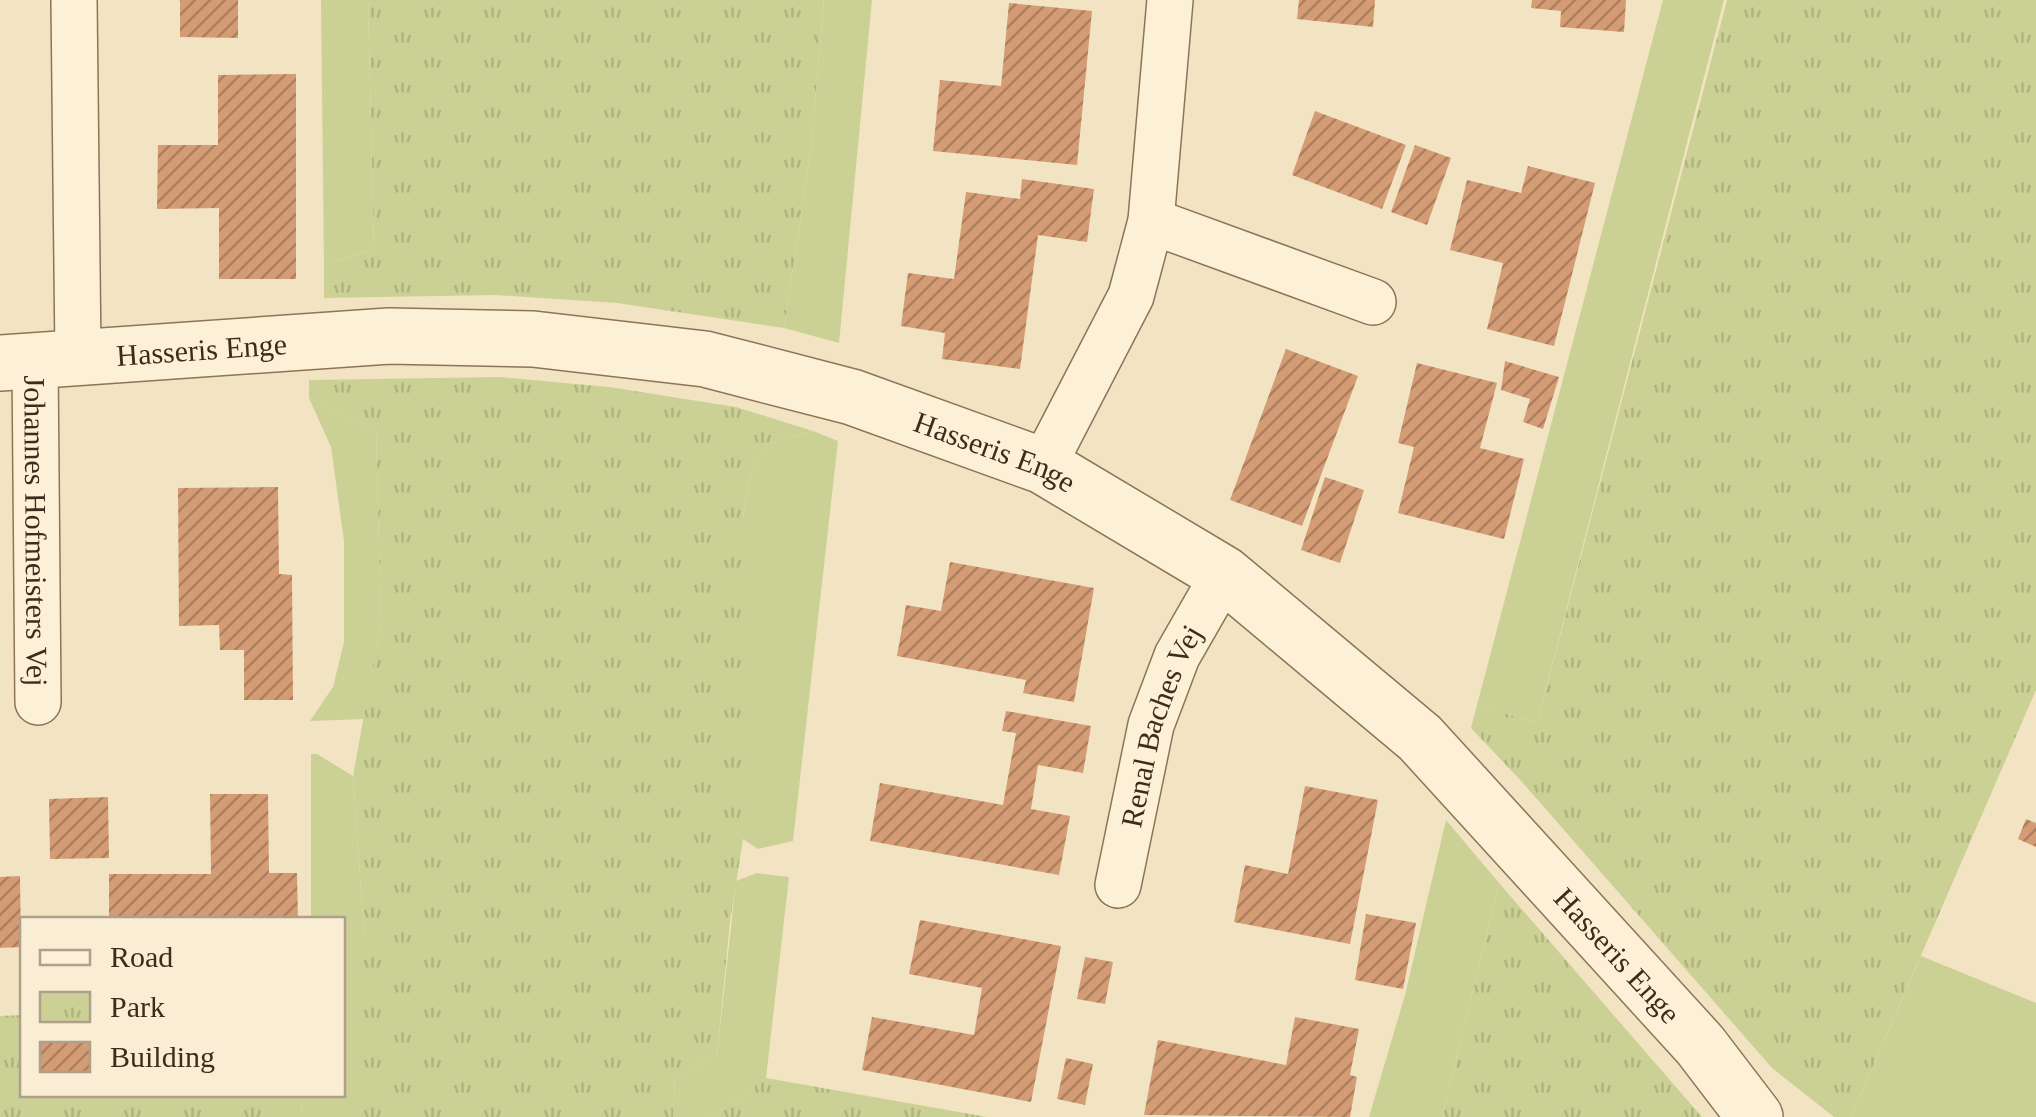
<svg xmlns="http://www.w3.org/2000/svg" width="2036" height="1117" viewBox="0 0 2036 1117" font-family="Georgia,serif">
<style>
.grass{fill:#cbd195}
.park{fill:url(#park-tufts)}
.building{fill:url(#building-hatch)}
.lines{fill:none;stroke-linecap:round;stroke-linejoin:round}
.minor-casing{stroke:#8e7457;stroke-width:48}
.tertiary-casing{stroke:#8e7457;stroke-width:58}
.minor{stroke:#fcf0d7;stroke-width:45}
.tertiary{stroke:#fcf0d7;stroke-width:55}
.labels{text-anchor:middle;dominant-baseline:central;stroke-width:9;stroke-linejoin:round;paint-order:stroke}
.street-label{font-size:30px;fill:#3d2c1d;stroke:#f9edd3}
</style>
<defs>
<pattern id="park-tufts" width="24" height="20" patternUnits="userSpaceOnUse" patternTransform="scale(2.5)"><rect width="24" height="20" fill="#cbd195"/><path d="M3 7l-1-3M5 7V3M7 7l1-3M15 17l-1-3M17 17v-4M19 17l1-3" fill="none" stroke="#afb480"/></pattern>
<pattern id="building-hatch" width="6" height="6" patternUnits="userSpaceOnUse" patternTransform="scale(2.5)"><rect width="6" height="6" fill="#d49c75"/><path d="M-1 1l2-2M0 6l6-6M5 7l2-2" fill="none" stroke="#ad7f5f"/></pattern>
</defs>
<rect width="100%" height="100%" fill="#f2e4c2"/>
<path class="grass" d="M 321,0 L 368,0 L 374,249 L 324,266 Z
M 824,0 L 872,0 L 839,343 L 784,328 L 811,148 Z
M 1663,0 L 1724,0 L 1537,723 L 1477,705 Z
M 309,398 L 376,430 L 381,622 L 364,719 L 310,721 L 333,687 L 344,642 L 344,541 L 331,447 Z
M 813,431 L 838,441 L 793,841 L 758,849 L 743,839 L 743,517 L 750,474 L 768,443 Z
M 311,754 L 317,754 L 353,776 L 364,934 L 364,1117 L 302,1117 L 301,1095 L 342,1094 L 342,920 L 311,919 Z
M 1446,820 L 1499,883 L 1442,1117 L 1369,1117 L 1405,995 Z
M 757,873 L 789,877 L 766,1078 L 711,1117 L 673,1117 L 675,1077 L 717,1055 L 736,881 Z
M 1921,956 L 2036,1003 L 2036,1117 L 1851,1117 Z"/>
<path class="park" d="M 368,0 L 824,0 L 811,148 L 784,328 L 617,303 L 495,295 L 324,298 L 324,266 L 374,249 Z
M 1727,0 L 2036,0 L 2036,690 L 1851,1117 L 1834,1117 L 1772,1068 L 1522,782 L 1471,728 L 1477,705 L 1537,723 Z
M 499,377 L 609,387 L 736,407 L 813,431 L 768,443 L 750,474 L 743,517 L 743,839 L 730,922 L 717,1055 L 675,1077 L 673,1117 L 364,1117 L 364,934 L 353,776 L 381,622 L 376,430 L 309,398 L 309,380 Z
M 1499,883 L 1702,1117 L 1442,1117 Z
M 22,1015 L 22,1094 L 301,1095 L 302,1117 L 0,1117 L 0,1016 Z
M 766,1078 L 987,1117 L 711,1117 Z"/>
<path class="building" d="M 180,0 L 238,0 L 238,38 L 180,37 Z
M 1299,0 L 1375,0 L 1373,27 L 1297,19 Z
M 1532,0 L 1626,0 L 1624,32 L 1560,27 L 1561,11 L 1531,8 Z
M 1009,3 L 1092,11 L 1077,165 L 933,151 L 940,80 L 1001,86 Z
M 296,74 L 296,279 L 219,279 L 219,208 L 157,209 L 158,145 L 218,145 L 218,75 Z
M 1315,111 L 1406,145 L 1382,209 L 1292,175 Z
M 1415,145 L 1451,158 L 1427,225 L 1391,212 Z
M 1528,166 L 1595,183 L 1554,346 L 1487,329 L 1503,263 L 1450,250 L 1467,180 L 1521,193 Z
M 1022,179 L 1094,189 L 1087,242 L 1038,235 L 1020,369 L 942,359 L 945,333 L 901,326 L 908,273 L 954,279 L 966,192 L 1020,199 Z
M 1286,349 L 1358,376 L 1302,526 L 1230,500 Z
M 1505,361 L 1559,377 L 1543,429 L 1523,422 L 1530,399 L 1501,390 Z
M 1417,363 L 1497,383 L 1480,448 L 1524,459 L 1504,539 L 1398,513 L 1414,447 L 1398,443 Z
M 1325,477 L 1364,490 L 1340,563 L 1301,550 Z
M 278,487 L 279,574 L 292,575 L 293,700 L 244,700 L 244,650 L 220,650 L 219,625 L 179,626 L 178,488 Z
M 950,562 L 1094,588 L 1074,702 L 1023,693 L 1026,680 L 897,656 L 906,605 L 941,611 Z
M 1006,711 L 1091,726 L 1083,773 L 1038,765 L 1031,809 L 1070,816 L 1059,875 L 870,841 L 880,783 L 1003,805 L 1016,733 L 1002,731 Z
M 1305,786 L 1378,800 L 1350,944 L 1234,922 L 1245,865 L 1288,874 Z
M 210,794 L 268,794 L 269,873 L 297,873 L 298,920 L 109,920 L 109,874 L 211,874 Z
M 108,797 L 109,858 L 50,859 L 49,799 Z
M 2026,819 L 2036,823 L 2036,847 L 2018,839 Z
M 20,876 L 21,947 L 0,948 L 0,877 Z
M 1366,914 L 1416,923 L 1403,989 L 1355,980 Z
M 920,920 L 1061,946 L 1031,1102 L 862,1070 L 872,1017 L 974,1035 L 982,988 L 909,974 Z
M 1085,957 L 1113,962 L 1105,1004 L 1077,999 Z
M 1295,1017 L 1359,1029 L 1350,1075 L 1357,1077 L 1350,1117 L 1144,1115 L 1158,1040 L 1286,1065 Z
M 1066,1058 L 1093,1064 L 1085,1105 L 1057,1099 Z"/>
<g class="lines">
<g class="minor-casing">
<g id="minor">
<path d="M 74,0 L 78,356"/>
<path d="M 1151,221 L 1373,302"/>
<path id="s1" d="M 35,361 L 38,702"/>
<path d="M 1043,466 L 1131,296 L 1151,221 L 1170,0"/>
<path id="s2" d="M 1118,885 L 1151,725 L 1177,656 L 1224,574"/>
</g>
</g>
<g class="tertiary-casing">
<g id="tertiary">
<path id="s3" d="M 0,363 L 389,336 L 533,339 L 705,359 L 852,397 L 1043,466 L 1224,574 L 1420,738 L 1700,1045 L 1755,1117"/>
</g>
</g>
<use href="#minor" class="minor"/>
<use href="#tertiary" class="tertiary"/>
</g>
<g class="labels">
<g class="street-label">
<text stroke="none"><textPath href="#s3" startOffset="202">Hasseris Enge</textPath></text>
<text stroke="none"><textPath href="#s3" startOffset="1012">Hasseris Enge</textPath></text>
<text stroke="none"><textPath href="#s1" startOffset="170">Johannes Hofmeisters Vej</textPath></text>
<text stroke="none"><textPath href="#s2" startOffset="165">Renal Baches Vej</textPath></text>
<text stroke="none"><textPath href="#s3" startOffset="1822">Hasseris Enge</textPath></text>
</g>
</g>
<rect x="20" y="917" width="325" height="180" fill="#f9edd3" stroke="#aea08a" stroke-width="2.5"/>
<rect x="40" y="950" width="50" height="15" fill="#fcf0d7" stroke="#aea08a" stroke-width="2.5"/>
<text x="110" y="967" font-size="30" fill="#3d2c1d">Road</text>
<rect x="40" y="992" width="50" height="30" fill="url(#park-tufts)" stroke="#aea08a" stroke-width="2.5"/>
<text x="110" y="1017" font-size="30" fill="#3d2c1d">Park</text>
<rect x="40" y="1042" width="50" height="30" fill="url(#building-hatch)" stroke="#aea08a" stroke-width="2.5"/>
<text x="110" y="1067" font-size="30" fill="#3d2c1d">Building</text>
</svg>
